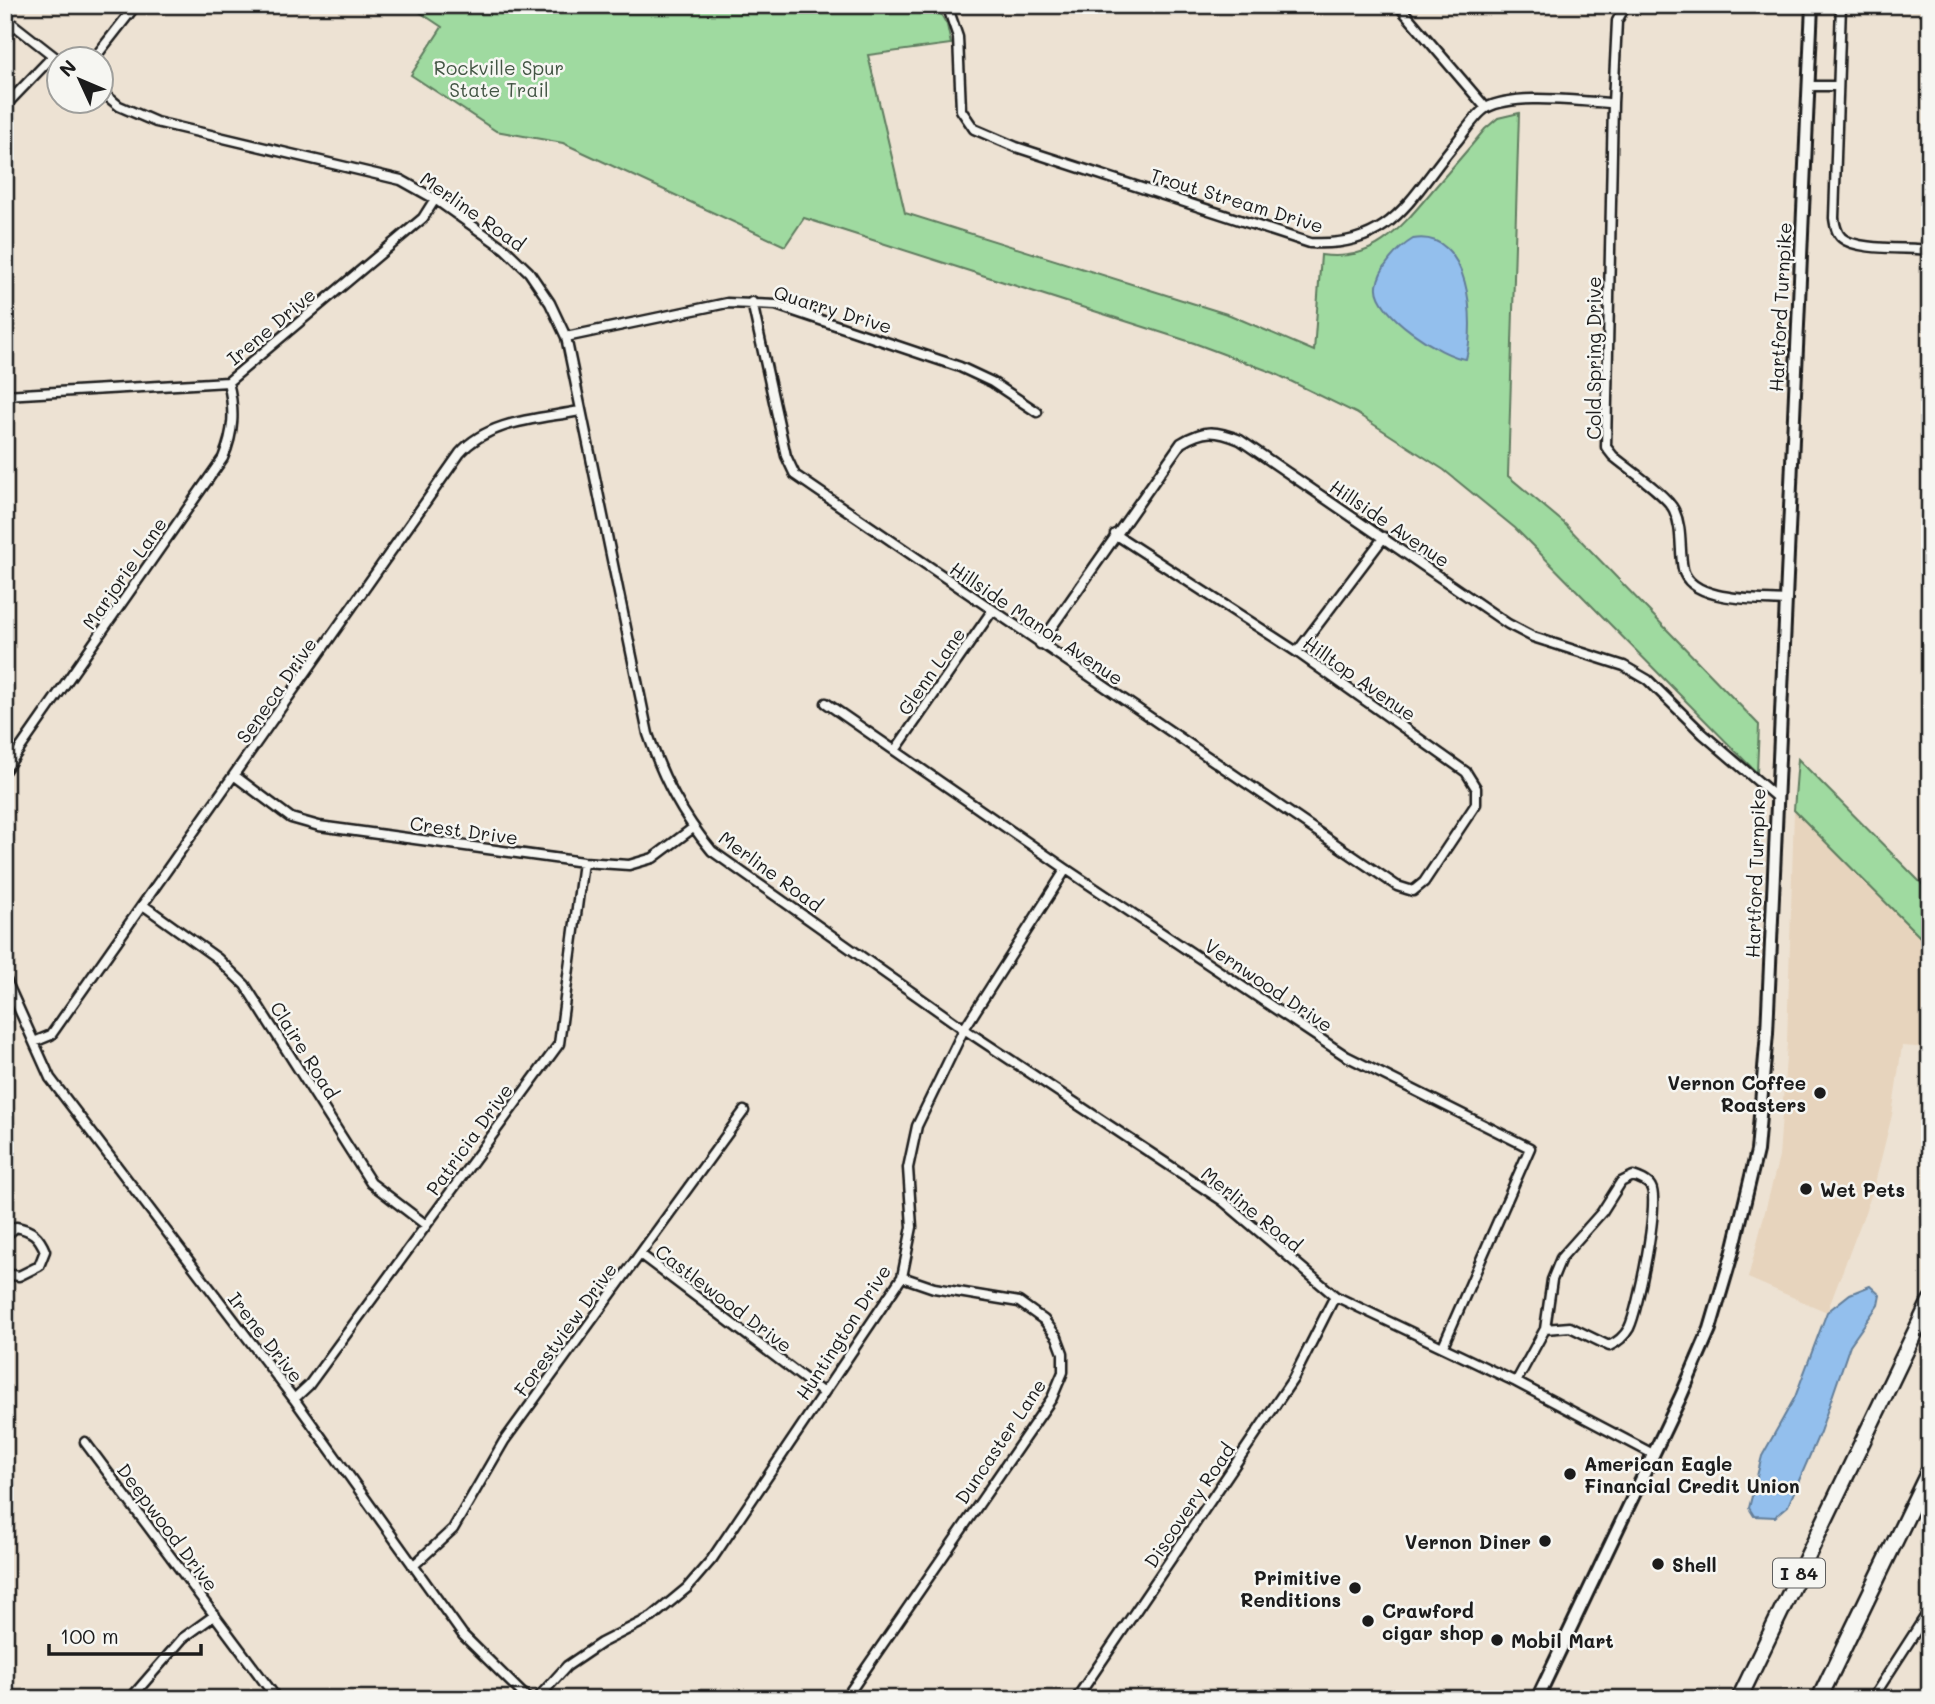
<svg xmlns="http://www.w3.org/2000/svg" width="1935" height="1704" viewBox="0 0 1935 1704" font-family="Mali,sans-serif">
<style>
.built{fill:#e7d4bd}
.green{fill:#9fdaa0;stroke:#5e7b5e;stroke-width:2}
.water{fill:#93bfed;stroke:#637e99;stroke-width:2}
.lines{fill:none;stroke-linecap:round;stroke-linejoin:round}
.minor-casing{stroke:#1c1c1c;stroke-width:13}
.secondary-casing{stroke:#1c1c1c;stroke-width:16}
.motorway-casing{stroke:#1c1c1c;stroke-width:19}
.minor{stroke:#f6f6f2;stroke-width:8}
.secondary{stroke:#f6f6f2;stroke-width:10}
.motorway{stroke:#f6f6f2;stroke-width:14}
.poi-dot{fill:#1c1c1c;stroke:#f6f6f2;stroke-width:2.5}
.labels{text-anchor:middle;dominant-baseline:central;stroke-width:5;stroke-linejoin:round;paint-order:stroke}
.shield{fill:#f6f6f2;stroke:#5d5d5c;stroke-width:2}
.shield-label{font-size:18px;font-weight:bold;fill:#1c1c1c}
.park-label{font-size:19px;fill:#435544;stroke:#f6f6f2}
.street-label{font-size:19px;fill:#1c1c1c;stroke:#f6f6f2}
.poi-label{font-size:19px;font-weight:bold;fill:#1c1c1c;stroke:#f6f6f2;text-anchor:start}
</style>
<rect width="100%" height="100%" fill="#ede2d3"/>
<filter id="ink" filterUnits="userSpaceOnUse"><feTurbulence type="fractalNoise" baseFrequency=".0143" numOctaves="2"/><feDisplacementMap in="SourceGraphic" scale="14" xChannelSelector="R" yChannelSelector="G"/><feConvolveMatrix kernelMatrix="1 2 1 2 8 2 1 2 1" color-interpolation-filters="sRGB"/></filter>
<g filter="url(#ink)">
<path class="built" d="M 1794,810 L 1930,947 L 1930,1048 L 1902,1046 L 1892,1115 L 1873,1191 L 1827,1312 L 1748,1278 L 1779,1157 L 1787,1043 Z"/>
<path class="green" d="M 409,5 L 845,5 L 852,10 L 936,5 L 947,25 L 951,44 L 868,55 L 905,213 L 1230,315 L 1314,351 L 1321,255 C 1374,263 1401,228 1432,191 C 1450,170 1468,150 1485,129 L 1498,118 L 1519,113 L 1508,476 L 1564,523 L 1759,725 L 1757,773 L 1515,528 L 1444,470 L 1356,413 L 1274,373 L 1194,343 L 804,218 L 785,246 L 563,143 L 496,131 L 411,75 L 442,27 Z
M 1798,759 L 1930,892 L 1930,947 L 1794,810 Z"/>
<path class="water" d="M 1413,239 C 1470,229 1476,323 1466,359 C 1442,357 1374,313 1377,286 C 1379,268 1398,248 1413,239 Z
M 1870,1286 L 1880,1295 L 1878,1305 L 1850,1345 L 1820,1432 L 1788,1506 L 1775,1517 L 1754,1516 L 1749,1508 L 1762,1456 L 1795,1397 L 1827,1312 L 1850,1294 Z"/>
<g class="lines">
<g class="minor-casing">
<path id="minor" d="M 947,5 L 958,37 L 961,110 L 974,129 L 1016,147 L 1310,243 C 1394,248 1410,196 1458,140 C 1466,130 1476,114 1486,108 C 1516,92 1580,102 1613,103
M 1398,5 L 1486,108
M 1626,5 L 1617,21 L 1613,103 L 1606,447 L 1613,456 C 1627,468 1667,495 1674,510 C 1683,529 1679,549 1683,569 C 1690,602 1757,599 1785,601
M 1841,5 L 1834,218 C 1835,225 1836,233 1842,238 C 1857,251 1909,247 1930,250
M 5,18 L 60,61
M 93,60 L 136,5
M 1809,86 L 1837,86
M 102,92 L 119,106 L 156,122 L 401,180 L 435,199 L 505,249 L 529,272 L 550,303 L 566,337 L 648,734 C 663,779 682,815 712,851 L 964,1029 L 1223,1201 L 1335,1296 L 1516,1382 L 1653,1454
M 5,106 L 53,56
M 752,302 L 786,456 L 795,475 L 1397,886 L 1413,891 L 1424,882 L 1476,804 L 1476,788 L 1466,772 L 1297,652 L 1115,534
M 566,337 L 727,303 L 776,305 L 960,367 L 992,382 L 1037,412
M 5,395 L 228,382 L 423,218 L 435,199
M 1040,644 L 1181,443 C 1204,429 1216,430 1240,440 L 1508,624 L 1533,637 L 1624,666 L 1648,680 L 1703,734 L 1775,796
M 1297,652 L 1384,537
M 826,703 L 1066,869 L 1346,1056 L 1530,1148 L 1443,1346
M 896,749 L 992,611
M 5,770 L 223,458 C 234,432 235,410 228,382
M 235,776 L 291,818 L 319,826 L 583,862 L 629,865 L 653,858 L 693,828
M 143,905 L 217,958 L 245,985 L 371,1183 L 426,1225
M 5,978 L 50,1078 L 294,1399 L 463,1635 L 528,1699
M 34,1042 L 51,1035 L 460,453 C 489,420 539,419 580,411
M 5,1236 L 16,1227 C 32,1230 39,1236 45,1251 L 39,1266 L 19,1276 L 5,1274
M 640,1254 L 822,1392
M 1516,1382 L 1545,1329 L 1552,1280 L 1561,1258 L 1602,1212 L 1621,1182 L 1633,1176 C 1639,1178 1648,1181 1651,1187 C 1660,1202 1638,1310 1629,1328 C 1624,1337 1618,1342 1609,1346 L 1570,1327 L 1545,1329
M 294,1399 L 309,1385 L 559,1044 L 583,862
M 85,1442 L 277,1699
M 413,1566 L 453,1529 L 504,1441 L 744,1111
M 130,1699 L 183,1638 L 215,1615
M 537,1699 L 567,1666 L 601,1643 L 652,1617 L 687,1588 L 712,1559 L 902,1277 L 912,1227 L 908,1168 L 917,1126 L 964,1029 L 1066,869
M 845,1699 L 1052,1398 L 1063,1372 L 1063,1353 L 1057,1337 L 1044,1320 L 1019,1302 L 934,1288 L 902,1277
M 1076,1699 L 1293,1379 L 1335,1296
M 1872,1699 L 1930,1609"/>
</g>
<g class="secondary-casing">
<path id="secondary" d="M 1537,1699 L 1681,1396 L 1710,1329 L 1733,1251 L 1757,1151 L 1767,1033 L 1812,5"/>
</g>
<g class="motorway-casing">
<path id="motorway" d="M 1739,1699 L 1930,1301
M 1819,1699 L 1930,1469"/>
</g>
<use href="#minor" class="minor"/>
<use href="#secondary" class="secondary"/>
<use href="#motorway" class="motorway"/>
</g>
</g>
<g class="poi-dot">
<circle cx="1820" cy="1093" r="7"/>
<circle cx="1806" cy="1189" r="7"/>
<circle cx="1570" cy="1474" r="7"/>
<circle cx="1545" cy="1541" r="7"/>
<circle cx="1658" cy="1564" r="7"/>
<circle cx="1355" cy="1588" r="7"/>
<circle cx="1368" cy="1621" r="7"/>
<circle cx="1497" cy="1640" r="7"/>
</g>
<g class="labels">
<rect class="shield" x="1773" y="1558.5" width="52" height="29" rx="5"/>
<g class="shield-label">
<text x="1799" y="1573">I 84</text>
</g>
<g class="park-label">
<text x="499" y="67">Rockville Spur<tspan x="499" dy="22">State Trail</tspan></text>
</g>
<g class="street-label">
<text transform="translate(1237 200) rotate(17)">Trout Stream Drive</text>
<text transform="translate(473 211) rotate(35)">Merline Road</text>
<text transform="translate(1780 307) rotate(-87)">Hartford Turnpike</text>
<text transform="translate(833 309) rotate(17)">Quarry Drive</text>
<text transform="translate(271 326) rotate(-40)">Irene Drive</text>
<text transform="translate(1593 358) rotate(-90)">Cold Spring Drive</text>
<text transform="translate(1390 523) rotate(34)">Hillside Avenue</text>
<text transform="translate(124 573) rotate(-55)">Marjorie Lane</text>
<text transform="translate(1037 623) rotate(34)">Hillside Manor Avenue</text>
<text transform="translate(931 671) rotate(-55)">Glenn Lane</text>
<text transform="translate(1360 678) rotate(35)">Hilltop Avenue</text>
<text transform="translate(276 690) rotate(-55)">Seneca Drive</text>
<text transform="translate(464 830) rotate(8)">Crest Drive</text>
<text transform="translate(771 871) rotate(36)">Merline Road</text>
<text transform="translate(1755 873) rotate(-88)">Hartford Turnpike</text>
<text transform="translate(1269 985) rotate(34)">Vernwood Drive</text>
<text transform="translate(305 1050) rotate(58)">Claire Road</text>
<text transform="translate(469 1139) rotate(-54)">Patricia Drive</text>
<text transform="translate(1252 1209) rotate(39)">Merline Road</text>
<text transform="translate(724 1298) rotate(37)">Castlewood Drive</text>
<text transform="translate(565 1329) rotate(-54)">Forestview Drive</text>
<text transform="translate(843 1332) rotate(-57)">Huntington Drive</text>
<text transform="translate(266 1337) rotate(52)">Irene Drive</text>
<text transform="translate(1000 1441) rotate(-56)">Duncaster Lane</text>
<text transform="translate(1189 1505) rotate(-56)">Discovery Road</text>
<text transform="translate(168 1527) rotate(53)">Deepwood Drive</text>
</g>
<g class="poi-label">
<text x="1806" y="1082" text-anchor="end">Vernon Coffee<tspan x="1806" dy="22">Roasters</tspan></text>
<text x="1820" y="1189">Wet Pets</text>
<text x="1584" y="1463">American Eagle<tspan x="1584" dy="22">Financial Credit Union</tspan></text>
<text x="1531" y="1541" text-anchor="end">Vernon Diner</text>
<text x="1672" y="1564">Shell</text>
<text x="1341" y="1577" text-anchor="end">Primitive<tspan x="1341" dy="22">Renditions</tspan></text>
<text x="1382" y="1610">Crawford<tspan x="1382" dy="22">cigar shop</tspan></text>
<text x="1511" y="1640">Mobil Mart</text>
</g>
</g>
<rect width="1935" height="1704" fill="none" stroke="#f6f6f2" stroke-width="28"/>
<rect x="14" y="14" width="1907" height="1676" fill="none" stroke="#1c1c1c" stroke-width="2.5" filter="url(#ink)"/>
<g transform="translate(80 80) rotate(314)"><circle r="33" fill="#f6f6f2" stroke="#9f9f9c" stroke-width="2"/>
<path d="M0-5L12 26L0 18L-12 26Z" fill="#1c1c1c"/>
<text y="-10" font-size="19" font-weight="bold" text-anchor="middle" fill="#1c1c1c">N</text>
</g>
<path d="M49 1644v10h152v-10" fill="none" stroke="#1c1c1c" stroke-width="3.5"/>
<text x="60" y="1644" font-size="21" fill="#1c1c1c" stroke="#f6f6f2" stroke-width="5" paint-order="stroke">100 m</text>
</svg>
